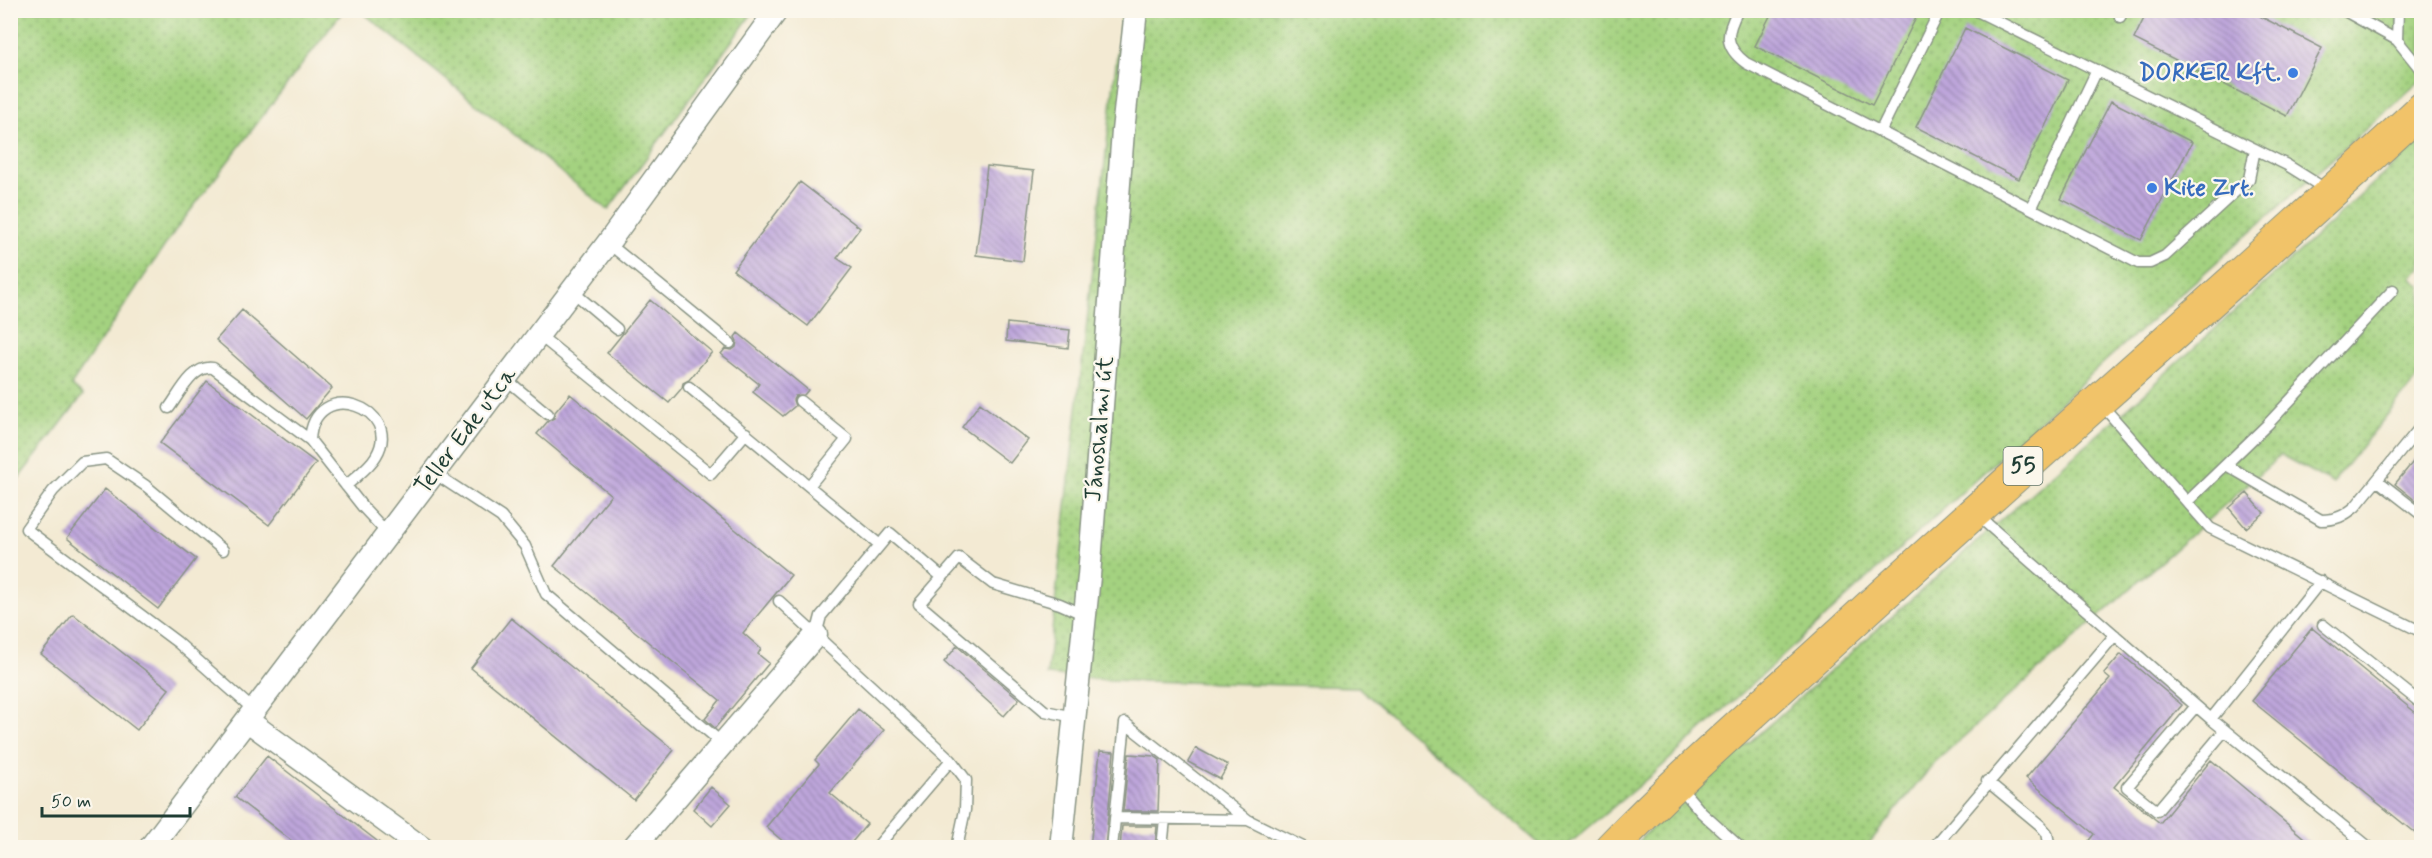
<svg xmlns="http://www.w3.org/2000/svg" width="2432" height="858" viewBox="0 0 2432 858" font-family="Mynerve,sans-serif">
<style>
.grass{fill:url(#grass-dots);stroke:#62885a;stroke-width:1.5}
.building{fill:url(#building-back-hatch)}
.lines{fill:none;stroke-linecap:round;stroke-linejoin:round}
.lane-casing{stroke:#899484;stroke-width:13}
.street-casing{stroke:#899484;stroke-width:25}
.primary-casing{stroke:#899484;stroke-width:35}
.lane{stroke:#fff;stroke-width:10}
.street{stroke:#fff;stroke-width:22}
.primary{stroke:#f1c369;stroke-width:33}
.shop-dot{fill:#3f7fe0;stroke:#fbf7ec;stroke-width:2}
.labels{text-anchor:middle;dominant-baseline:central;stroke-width:4.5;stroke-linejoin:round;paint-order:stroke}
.shield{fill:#fbf7ec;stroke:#61756b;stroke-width:1.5}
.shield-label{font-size:22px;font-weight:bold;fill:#1f3d34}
.shop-label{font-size:24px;font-weight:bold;fill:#366cbe;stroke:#fbf7ec;text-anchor:end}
.street-label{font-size:24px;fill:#1f3d34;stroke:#fbf7ec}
</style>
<defs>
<pattern id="grass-dots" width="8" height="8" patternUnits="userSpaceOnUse" patternTransform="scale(1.5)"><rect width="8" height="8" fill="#a4d280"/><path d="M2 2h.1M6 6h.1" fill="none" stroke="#85ac6a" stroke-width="1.8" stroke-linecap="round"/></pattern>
<pattern id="building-back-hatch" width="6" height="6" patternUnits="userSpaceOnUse" patternTransform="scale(1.5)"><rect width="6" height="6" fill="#bea6db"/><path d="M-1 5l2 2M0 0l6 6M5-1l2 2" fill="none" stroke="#9a88b2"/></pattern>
</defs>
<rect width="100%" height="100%" fill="#fbf7ec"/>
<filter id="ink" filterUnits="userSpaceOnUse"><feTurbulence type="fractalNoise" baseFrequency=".0167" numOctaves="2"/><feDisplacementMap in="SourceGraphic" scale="12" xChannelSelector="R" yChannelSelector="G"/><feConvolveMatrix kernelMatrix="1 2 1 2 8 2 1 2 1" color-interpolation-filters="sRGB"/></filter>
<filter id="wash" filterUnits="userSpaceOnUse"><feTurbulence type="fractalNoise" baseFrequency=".008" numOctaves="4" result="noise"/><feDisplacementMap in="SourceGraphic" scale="24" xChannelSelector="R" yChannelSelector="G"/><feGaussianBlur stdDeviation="1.35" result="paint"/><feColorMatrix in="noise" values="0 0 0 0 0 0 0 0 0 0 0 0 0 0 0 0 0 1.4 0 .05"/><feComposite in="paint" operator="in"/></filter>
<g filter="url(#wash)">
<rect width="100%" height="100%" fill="#f3ead3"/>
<path class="grass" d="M 11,10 L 343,11 L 174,232 L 71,385 L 83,395 L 11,488 Z
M 361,11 L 754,11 L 608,210 Z
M 1122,11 L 2421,11 L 2421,80 L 2112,355 L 1660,768 L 1565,847 L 1543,847 L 1358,687 L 1109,680 L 1047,675 Z
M 2421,140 L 2421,268 L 2411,278 L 2421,287 L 2421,373 L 2332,483 L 2281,455 L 1935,762 L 1866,847 L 1634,848 L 1642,837 L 2146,392 Z"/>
<g id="blocks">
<path class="building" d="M 1773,10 L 1920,10 L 1872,105 L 1755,46 Z
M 2148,10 L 2248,10 L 2322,48 L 2287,116 L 2134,39 Z
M 1965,28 L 2068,80 L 2019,179 L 1916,127 Z
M 2111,101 L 2192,142 L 2141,240 L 2061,199 Z
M 987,166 L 1034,171 L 1023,261 L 976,255 Z
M 800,182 L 860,228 L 837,258 L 852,268 L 808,326 L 733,270 Z
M 650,300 L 712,352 L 689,380 L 683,383 L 682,388 L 669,403 L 607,353 Z
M 242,310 L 332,388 L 306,419 L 216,340 Z
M 1007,323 L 1070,330 L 1068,348 L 1006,341 Z
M 738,333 L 808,390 L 804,395 L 795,396 L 793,400 L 795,406 L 783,416 L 753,392 L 759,384 L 721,354 L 725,349 L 732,350 L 736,347 L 737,341 L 735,337 Z
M 207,381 L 316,463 L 269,525 L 160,443 Z
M 570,394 L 791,575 L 743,633 L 761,649 L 758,654 L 769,663 L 715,728 L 705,719 L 720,700 L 554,566 L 611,495 L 537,434 L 548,421 L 554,418 L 555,412 Z
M 980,403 L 1028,440 L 1010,463 L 962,427 Z
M 2421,452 L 2421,505 L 2395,484 Z
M 105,489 L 196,559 L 158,609 L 67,538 Z
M 2247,493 L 2264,513 L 2246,528 L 2229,508 Z
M 73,614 L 169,689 L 137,730 L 41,654 Z
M 511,618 L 674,750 L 634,800 L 471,668 Z
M 2312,628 L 2421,717 L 2421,838 L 2252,701 Z
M 957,646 L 1019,699 L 1004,716 L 944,662 Z
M 2121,654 L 2182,705 L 2114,787 L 2160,823 L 2211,760 L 2316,848 L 2083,848 L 2094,834 L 2026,778 L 2110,679 L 2104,674 Z
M 858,709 L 884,730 L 830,793 L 867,824 L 847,848 L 791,848 L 766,827 L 819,764 L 815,760 Z
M 1196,748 L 1228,765 L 1220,779 L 1188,762 Z
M 1100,751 L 1114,752 L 1105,848 L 1090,848 Z
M 1129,754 L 1154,756 L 1160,760 L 1158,811 L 1123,811 Z
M 267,756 L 386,848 L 301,848 L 235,797 Z
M 711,787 L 731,804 L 712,826 L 693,809 Z
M 1122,826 L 1157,826 L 1155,848 L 1120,848 Z"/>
</g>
</g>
<g filter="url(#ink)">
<use href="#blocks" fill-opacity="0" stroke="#899484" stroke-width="1.5"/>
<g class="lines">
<g class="lane-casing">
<path id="lane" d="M 1738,10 C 1726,33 1723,46 1746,63 L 2138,263 L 2150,263 L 2165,256 L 2249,179 L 2255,149
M 1975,10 L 2287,165 L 2327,190
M 2343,10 L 2397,40 L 2422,71
M 2120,17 L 2124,10
M 2397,40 L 2398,10
M 1881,130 L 1940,10
M 2032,207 L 2097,70
M 608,243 L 730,343
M 572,291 L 617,329
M 539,335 L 711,474 L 746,433
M 506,379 L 548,414
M 689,387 L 880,545 L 821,616 L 816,635
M 800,401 L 847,439 L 809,486
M 2100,403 L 2210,528 L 2422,632
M 169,408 C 179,395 193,364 213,368 L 310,440 L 362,506 L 388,534
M 310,440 C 314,375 405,408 376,456 C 369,468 355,477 346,486
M 2226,465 L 2321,520 C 2336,520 2344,516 2355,507 L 2422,425
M 434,473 L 501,517 L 525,546 L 546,594 L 722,743
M 2377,480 L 2422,515
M 2187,502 L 2267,425 L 2393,290
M 1977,515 L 2211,719 L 2370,848
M 880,545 L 890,533 L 942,577
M 223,550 L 146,486 L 106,459 L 82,462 L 53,491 L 26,529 L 177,642 L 255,711
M 779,601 L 951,760 L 876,848
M 2323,625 L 2422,704
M 2196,706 L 2127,787 L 2157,811 L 2225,730
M 1074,717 L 1045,711 L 919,604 L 959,558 L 993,584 L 1060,604 L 1085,615
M 2211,719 L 2321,581
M 951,760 L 966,780 L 965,810 L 957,848
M 1987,781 L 2040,825 L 2047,833 L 2050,848
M 1679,786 L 1702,813 L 1741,848
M 1115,818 L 1248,820 L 1305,848
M 1112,848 L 1125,723 L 1248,820
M 1162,848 L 1165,819
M 1933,848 L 2115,635"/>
</g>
<g class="street-casing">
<path id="street" d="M 248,721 L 422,848
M 150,848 L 608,243 L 777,10
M 633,848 L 816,635
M 1061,848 L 1089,576 L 1123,131 L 1136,10"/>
</g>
<g class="primary-casing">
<path id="primary" d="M 1611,848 C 1677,779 1750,716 1820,652 C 2019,469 2224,293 2422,109"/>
</g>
<use href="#lane" class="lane"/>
<use href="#street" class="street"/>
<use href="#primary" class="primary"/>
</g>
</g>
<g class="shop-dot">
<circle cx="2293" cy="73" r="6"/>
<circle cx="2152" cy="188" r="6"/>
</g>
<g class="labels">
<rect class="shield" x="2003.5" y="447" width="39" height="38" rx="4.5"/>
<g class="shield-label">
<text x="2023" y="466">55</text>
</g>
<g class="shop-label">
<text x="2281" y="73">DORKER Kft.</text>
<text x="2164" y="188" text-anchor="start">Kite Zrt.</text>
</g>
<g class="street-label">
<text transform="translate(1100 429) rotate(-85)">Jánoshalmi út</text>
<text transform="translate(466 431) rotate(-53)">Teller Ede utca</text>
</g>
</g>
<rect width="2432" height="858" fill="none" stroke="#fbf7ec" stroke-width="36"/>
<path d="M42 807v9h148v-9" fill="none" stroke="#1f3d34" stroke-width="3"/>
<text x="51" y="807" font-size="18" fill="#1f3d34" stroke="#fbf7ec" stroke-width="4.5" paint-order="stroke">50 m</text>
</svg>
